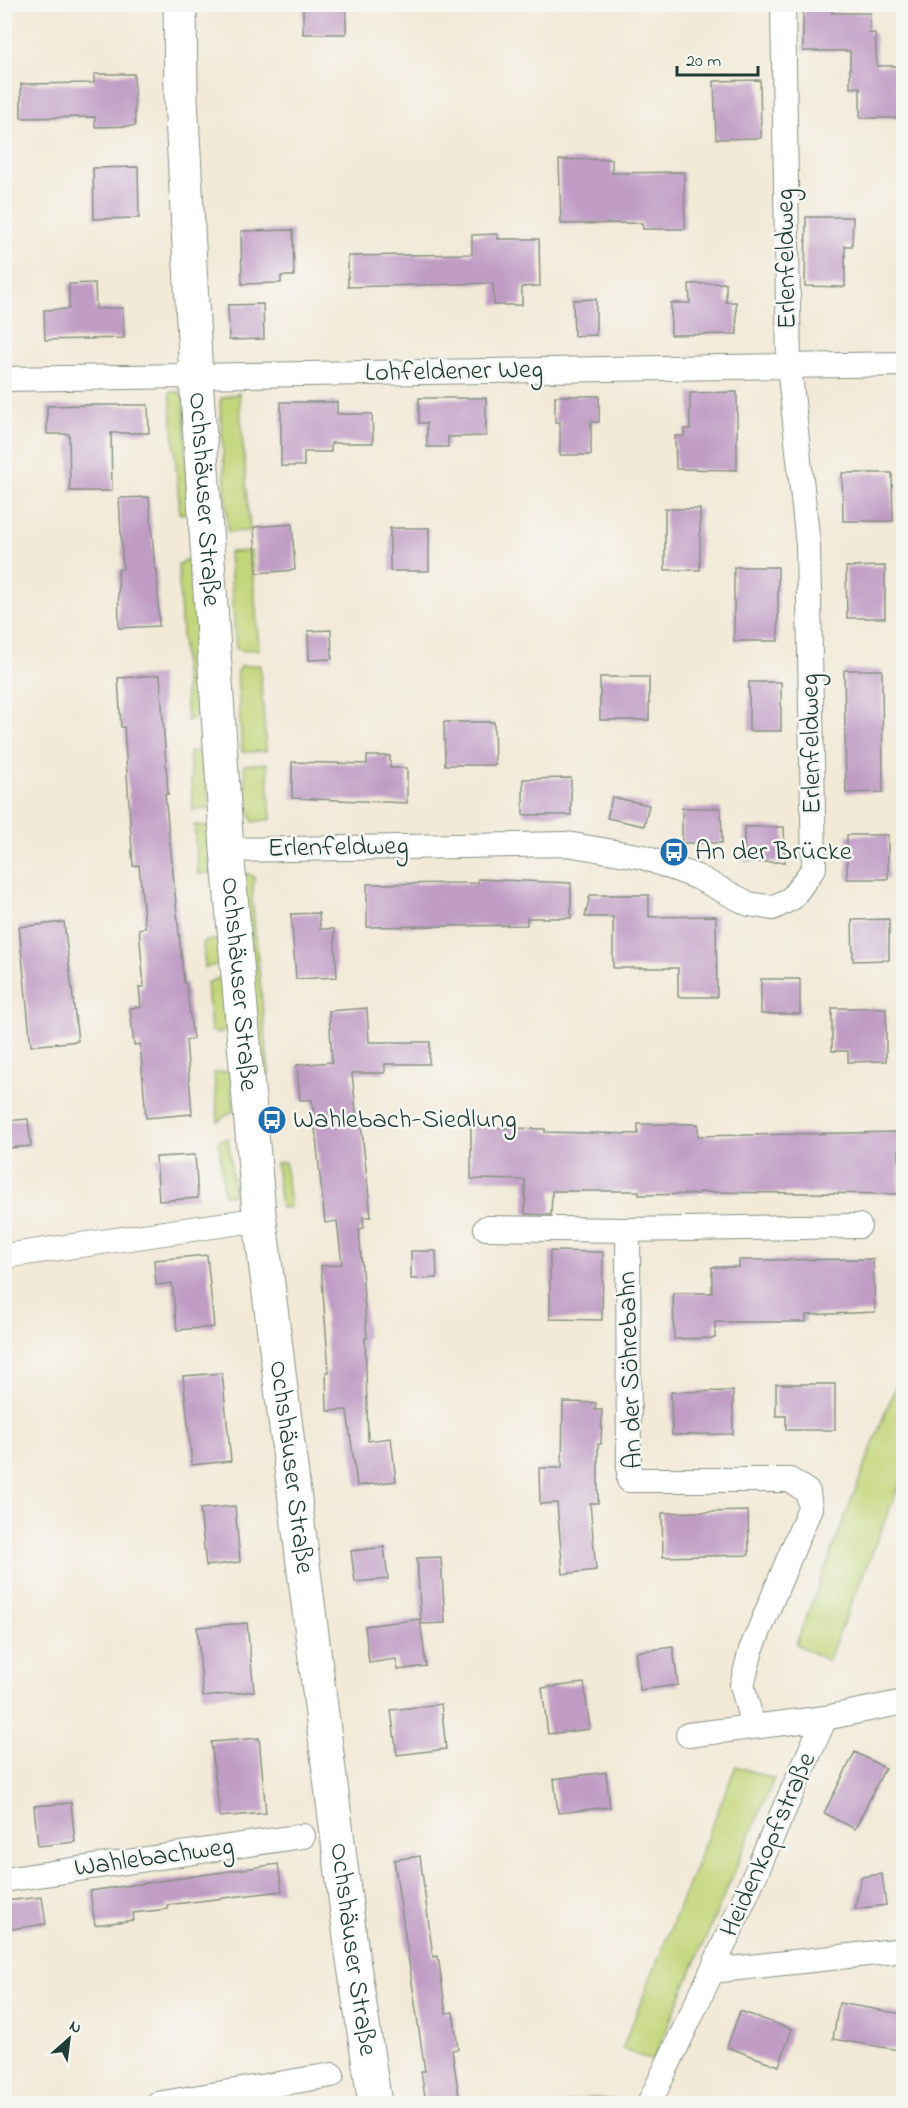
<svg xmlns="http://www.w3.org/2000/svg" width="908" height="2108" viewBox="0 0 908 2108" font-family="'Indie Flower',sans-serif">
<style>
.green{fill:#c2d578;stroke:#708956;stroke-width:1.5}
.building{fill:#c09cc5}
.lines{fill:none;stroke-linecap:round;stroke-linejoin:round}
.street-casing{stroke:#889385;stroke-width:26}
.secondary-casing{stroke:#889385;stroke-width:35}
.street{stroke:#fff;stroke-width:24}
.secondary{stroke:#fff;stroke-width:33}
.labels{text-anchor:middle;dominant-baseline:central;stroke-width:5;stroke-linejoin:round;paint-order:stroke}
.street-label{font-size:27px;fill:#1f3d34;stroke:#f6f6f2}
.poi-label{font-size:27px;fill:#1f3d34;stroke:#f6f6f2;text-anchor:start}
</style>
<rect width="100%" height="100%" fill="#f6f6f2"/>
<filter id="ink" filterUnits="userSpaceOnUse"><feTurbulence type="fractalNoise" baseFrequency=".0167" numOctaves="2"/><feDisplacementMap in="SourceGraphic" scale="12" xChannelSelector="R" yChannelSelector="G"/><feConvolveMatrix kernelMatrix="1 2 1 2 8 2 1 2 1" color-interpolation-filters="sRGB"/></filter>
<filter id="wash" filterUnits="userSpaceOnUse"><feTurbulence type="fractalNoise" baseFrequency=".008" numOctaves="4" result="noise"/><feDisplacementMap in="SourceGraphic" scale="24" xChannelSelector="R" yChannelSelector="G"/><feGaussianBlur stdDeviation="1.35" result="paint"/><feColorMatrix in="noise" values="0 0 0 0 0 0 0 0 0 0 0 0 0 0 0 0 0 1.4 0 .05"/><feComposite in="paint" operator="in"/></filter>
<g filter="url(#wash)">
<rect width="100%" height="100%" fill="#f2e9d6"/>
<path class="green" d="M 170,392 L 178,392 L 184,397 L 188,513 L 180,514 Z
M 239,393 L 250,531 L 228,532 L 220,403 L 221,398 Z
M 251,551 L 259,649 L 241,651 L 236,648 L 229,552 Z
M 192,556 L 202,710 L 200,716 L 187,721 L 178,565 Z
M 260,665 L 266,751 L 242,752 L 237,671 L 241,666 Z
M 205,751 L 209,808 L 193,810 L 189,752 Z
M 267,763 L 271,819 L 253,822 L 247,806 L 244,765 Z
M 194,825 L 211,827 L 213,873 L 198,874 Z
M 247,873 L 254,877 L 252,900 L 269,1073 L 262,1090 L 244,875 Z
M 210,940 L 220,940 L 222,963 L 205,968 L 203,942 Z
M 221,977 L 227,1029 L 220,1033 L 211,1031 L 207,983 Z
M 230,1071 L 234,1110 L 218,1121 L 214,1073 Z
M 228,1138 L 234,1194 L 224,1195 L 219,1140 Z
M 285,1162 L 290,1207 L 281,1208 L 276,1163 Z
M 903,1354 L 903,1476 L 828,1661 L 796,1644 L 896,1385 Z
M 736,1766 L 774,1779 L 653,2061 L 622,2049 Z
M 593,2098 L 633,2102 L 566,2103 Z"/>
<g id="blocks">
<path class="building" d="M 303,4 L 346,4 L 346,34 L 303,34 Z
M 803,4 L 832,4 L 832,13 L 870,13 L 869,33 L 875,33 L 877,66 L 903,66 L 901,118 L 860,118 L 860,87 L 850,88 L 850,51 L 803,51 Z
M 94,74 L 134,74 L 135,126 L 95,127 L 95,117 L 21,118 L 21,84 L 94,83 Z
M 760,80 L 761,138 L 716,139 L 714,81 Z
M 612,159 L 612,173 L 684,172 L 685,229 L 643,229 L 642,223 L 561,224 L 559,160 Z
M 138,167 L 139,218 L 94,219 L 93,168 Z
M 806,217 L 853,217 L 852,246 L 845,246 L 845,287 L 805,286 Z
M 293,230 L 294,276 L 281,276 L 281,283 L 242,284 L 241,231 Z
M 498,234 L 498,239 L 539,239 L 540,286 L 522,287 L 522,305 L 494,305 L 493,283 L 348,287 L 348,256 L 472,254 L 472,235 Z
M 95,283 L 96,309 L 123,308 L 124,338 L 45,340 L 44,310 L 69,309 L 69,284 Z
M 726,283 L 726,302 L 736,302 L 737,334 L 671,335 L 671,303 L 690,303 L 689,284 Z
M 596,299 L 596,335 L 574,336 L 573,300 Z
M 263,304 L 264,339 L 229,340 L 228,305 Z
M 737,392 L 737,470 L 676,469 L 675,436 L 684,436 L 684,429 L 690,429 L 690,393 Z
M 555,396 L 599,396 L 599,422 L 591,422 L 591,455 L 560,455 L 560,422 L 555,423 Z
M 419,398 L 486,398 L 486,436 L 448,437 L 448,447 L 427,447 L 427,423 L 419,423 Z
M 281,402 L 337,402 L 337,414 L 372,414 L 373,443 L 331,443 L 331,452 L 304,452 L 304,466 L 281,466 Z
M 91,405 L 148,405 L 149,433 L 111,433 L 112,491 L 70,491 L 69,434 L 47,434 L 47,406 Z
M 842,473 L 892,473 L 893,521 L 843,521 Z
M 149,497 L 155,569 L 157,569 L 159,626 L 119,628 L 118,570 L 123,569 L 119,498 Z
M 665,509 L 700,509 L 700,570 L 665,570 Z
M 292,524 L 295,570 L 257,573 L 254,527 Z
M 390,528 L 429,528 L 429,571 L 390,571 Z
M 885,566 L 885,618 L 847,618 L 846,567 Z
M 734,567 L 778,567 L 778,641 L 734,641 Z
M 331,630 L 332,659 L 309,660 L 308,631 Z
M 844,670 L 882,670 L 883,792 L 846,793 Z
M 160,675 L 168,794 L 165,794 L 184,983 L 186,983 L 193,1039 L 186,1040 L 192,1114 L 146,1118 L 140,1044 L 134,1045 L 130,1008 L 141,1007 L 139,987 L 144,987 L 139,929 L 145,928 L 139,865 L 133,866 L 124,727 L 121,727 L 118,678 Z
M 600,677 L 649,677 L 649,720 L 600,720 Z
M 749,682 L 781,682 L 781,731 L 749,731 Z
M 444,722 L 494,722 L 495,765 L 445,765 Z
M 367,756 L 390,756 L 390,768 L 407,768 L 407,803 L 292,798 L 292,762 L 367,764 Z
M 571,778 L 571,815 L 523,815 L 523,779 Z
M 612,797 L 649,805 L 644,826 L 607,818 Z
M 682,808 L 721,808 L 722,843 L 682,843 Z
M 744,827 L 784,827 L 785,862 L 744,862 Z
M 847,835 L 888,835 L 888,879 L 847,879 Z
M 478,879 L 571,883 L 571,918 L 527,918 L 527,925 L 367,927 L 367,884 L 478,883 Z
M 590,895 L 649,895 L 649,917 L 716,916 L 717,997 L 678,997 L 678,968 L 613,968 L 613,917 L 585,917 Z
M 319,913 L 320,929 L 334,929 L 337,977 L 296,979 L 291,914 Z
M 889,919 L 889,960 L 853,961 L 852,920 Z
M 64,922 L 78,1041 L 31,1046 L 19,927 Z
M 761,979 L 800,979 L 800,1014 L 761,1014 Z
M 367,1008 L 369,1042 L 430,1042 L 429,1064 L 385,1064 L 385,1073 L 352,1073 L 357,1122 L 361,1122 L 371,1217 L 363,1217 L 364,1228 L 359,1229 L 367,1338 L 365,1338 L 368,1441 L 391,1438 L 396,1481 L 357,1486 L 347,1410 L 327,1411 L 326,1372 L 329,1372 L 321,1266 L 342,1264 L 337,1221 L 325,1223 L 312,1100 L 300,1100 L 297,1065 L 332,1062 L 329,1011 Z
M 832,1008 L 886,1008 L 886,1061 L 848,1062 L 848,1051 L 832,1051 Z
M 28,1119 L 31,1146 L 9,1148 L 5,1121 Z
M 638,1124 L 698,1124 L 698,1136 L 899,1132 L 899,1194 L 699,1192 L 699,1194 L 639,1195 L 639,1191 L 552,1191 L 551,1215 L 525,1214 L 525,1180 L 471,1179 L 471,1127 L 545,1129 L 545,1132 L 638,1134 Z
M 195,1155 L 198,1198 L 159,1201 L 156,1157 Z
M 411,1251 L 436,1251 L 437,1278 L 411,1279 Z
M 550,1251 L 603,1252 L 602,1320 L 550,1319 Z
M 207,1255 L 214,1327 L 177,1330 L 172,1283 L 156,1285 L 154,1260 Z
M 873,1259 L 875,1312 L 806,1315 L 806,1322 L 715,1322 L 715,1338 L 674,1339 L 673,1293 L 712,1293 L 712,1267 L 739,1267 L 739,1260 Z
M 222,1373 L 231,1461 L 192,1465 L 183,1376 Z
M 776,1384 L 835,1384 L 835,1430 L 786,1430 L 786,1416 L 776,1416 Z
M 733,1391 L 733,1434 L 672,1435 L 671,1392 Z
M 563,1402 L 596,1403 L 595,1410 L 602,1410 L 601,1444 L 598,1444 L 598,1503 L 590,1503 L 596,1570 L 563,1574 L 557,1503 L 540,1504 L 539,1468 L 562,1468 Z
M 235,1506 L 240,1562 L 206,1566 L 200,1509 Z
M 748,1511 L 749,1555 L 663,1557 L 662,1513 Z
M 384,1547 L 388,1579 L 355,1582 L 351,1551 Z
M 441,1557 L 445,1623 L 421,1624 L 417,1558 Z
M 420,1619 L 426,1666 L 398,1670 L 396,1659 L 369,1663 L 365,1626 Z
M 247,1623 L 254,1691 L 203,1697 L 197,1627 Z
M 673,1647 L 678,1685 L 640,1690 L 635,1652 Z
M 584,1683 L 590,1729 L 548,1734 L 542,1688 Z
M 441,1704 L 446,1749 L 397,1755 L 391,1710 Z
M 259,1738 L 266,1813 L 220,1817 L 211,1742 Z
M 855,1752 L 885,1768 L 855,1829 L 824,1813 Z
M 606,1772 L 610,1807 L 558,1813 L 554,1779 Z
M 71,1803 L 75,1842 L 38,1846 L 34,1806 Z
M 420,1856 L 433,1957 L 438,1956 L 446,2013 L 453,2012 L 458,2049 L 452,2050 L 460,2103 L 426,2103 L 421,2071 L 425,2071 L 394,1860 Z
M 278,1864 L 282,1891 L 167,1905 L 168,1909 L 133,1913 L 134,1920 L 95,1925 L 90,1891 Z
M 882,1874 L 886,1905 L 855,1909 L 861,1877 Z
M 42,1897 L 46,1924 L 4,1930 L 4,1901 Z
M 839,2003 L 903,2014 L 899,2050 L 833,2039 Z
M 740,2011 L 792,2029 L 779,2066 L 727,2047 Z"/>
</g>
</g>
<g filter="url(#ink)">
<use href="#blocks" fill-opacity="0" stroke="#889385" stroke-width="1.5"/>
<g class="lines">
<g class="street-casing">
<path id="street" d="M 4,379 L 904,364
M 227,850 L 567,844 L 643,857 L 697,877 L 749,904 L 773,908 L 792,898 L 814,868 L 808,545 L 789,365 L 783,4
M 486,1228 L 628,1230
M 4,1256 L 241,1222
M 753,1727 L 742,1685 L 751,1650 L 810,1508 L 808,1492 L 790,1480 L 629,1480 L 628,1230 L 859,1226
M 688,1735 L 825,1718
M 4,1880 L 303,1836
M 712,1971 L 904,1950
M 157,2104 L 332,2075
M 649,2104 L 712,1971 L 825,1718 L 904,1702"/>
</g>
<g class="secondary-casing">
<g id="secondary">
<path id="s1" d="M 180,4 L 181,98 L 196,377 L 227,850 L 259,1213 L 352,1953 L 375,2104"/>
</g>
</g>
<use href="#street" class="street"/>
<use href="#secondary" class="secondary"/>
</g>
</g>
<defs>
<g id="bus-disc" transform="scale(1.5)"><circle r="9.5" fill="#1f6fb2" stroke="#f6f6f2"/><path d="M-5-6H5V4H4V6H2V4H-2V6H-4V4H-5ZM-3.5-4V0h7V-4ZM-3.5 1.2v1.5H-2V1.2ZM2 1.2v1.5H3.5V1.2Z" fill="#fff"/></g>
</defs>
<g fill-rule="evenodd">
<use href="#bus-disc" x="674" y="852"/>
<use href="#bus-disc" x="272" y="1120"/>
</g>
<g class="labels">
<g class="street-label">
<text transform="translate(787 259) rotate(-91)">Erlenfeldweg</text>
<text transform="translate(454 372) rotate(-1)">Lohfeldener Weg</text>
<text stroke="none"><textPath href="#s1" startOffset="496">Ochshäuser Straße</textPath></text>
<text transform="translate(812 744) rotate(-91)">Erlenfeldweg</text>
<text transform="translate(338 848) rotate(-1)">Erlenfeldweg</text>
<text stroke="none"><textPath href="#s1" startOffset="982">Ochshäuser Straße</textPath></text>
<text transform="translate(631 1370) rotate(-92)">An der Söhrebahn</text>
<text stroke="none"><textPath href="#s1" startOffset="1468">Ochshäuser Straße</textPath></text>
<text transform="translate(769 1845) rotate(-66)">Heidenkopfstraße</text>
<text transform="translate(154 1858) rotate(-8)">Wahlebachweg</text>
<text stroke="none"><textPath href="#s1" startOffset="1954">Ochshäuser Straße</textPath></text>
</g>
<g class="poi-label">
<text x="695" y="852">An der Brücke</text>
<text x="293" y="1120">Wahlebach-Siedlung</text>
</g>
</g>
<rect width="908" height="2108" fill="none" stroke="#f6f6f2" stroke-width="24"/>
<g transform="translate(69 2039) rotate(28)" stroke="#f6f6f2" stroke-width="4.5" paint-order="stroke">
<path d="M0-4.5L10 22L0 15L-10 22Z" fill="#1f3d34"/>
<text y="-9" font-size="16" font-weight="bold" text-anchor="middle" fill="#1f3d34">N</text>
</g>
<path d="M677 66v9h81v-9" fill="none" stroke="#1f3d34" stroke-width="3"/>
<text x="686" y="66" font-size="18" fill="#1f3d34" stroke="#f6f6f2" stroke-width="4.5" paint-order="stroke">20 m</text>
</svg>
